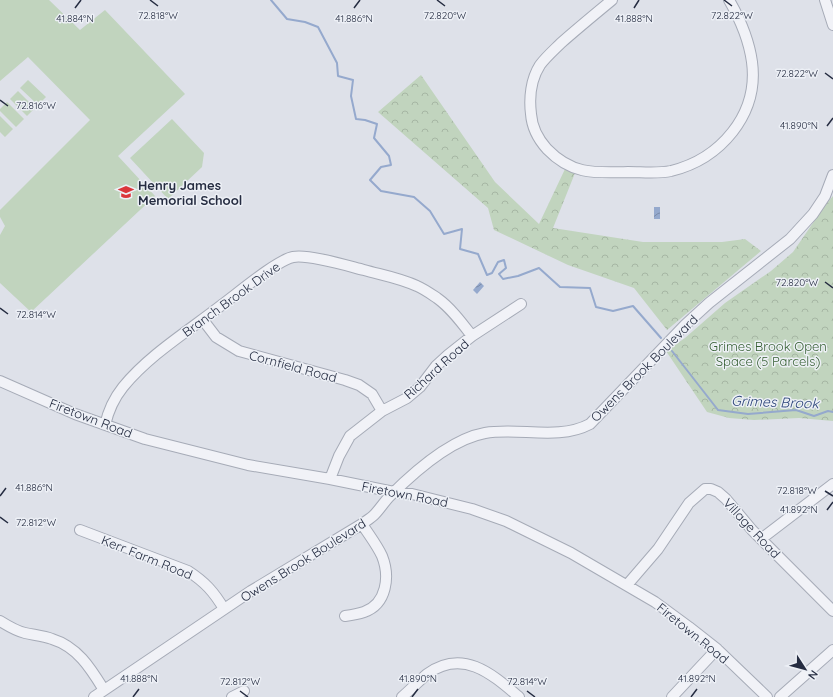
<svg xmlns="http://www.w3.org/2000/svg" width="833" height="697" viewBox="0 0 833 697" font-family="Quicksand,sans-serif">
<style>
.grass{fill:#c1d4be}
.forest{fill:url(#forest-crowns)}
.water{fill:url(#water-waves)}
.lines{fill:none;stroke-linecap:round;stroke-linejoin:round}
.stream{stroke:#95a9cd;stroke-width:2}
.minor-casing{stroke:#a6abb7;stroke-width:12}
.minor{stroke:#f1f2f7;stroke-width:10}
.ticks{fill:none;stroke:#252c41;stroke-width:1.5}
.labels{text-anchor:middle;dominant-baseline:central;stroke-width:3;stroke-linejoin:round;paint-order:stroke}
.poi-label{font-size:13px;font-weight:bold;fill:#252c41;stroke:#edf0f6;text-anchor:start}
.street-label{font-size:13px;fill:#252c41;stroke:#edf0f6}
.park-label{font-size:13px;fill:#345e31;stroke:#edf0f6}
.water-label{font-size:14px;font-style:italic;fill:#2c4579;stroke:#edf0f6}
.ticks-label{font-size:10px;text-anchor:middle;fill:#252c41;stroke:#edf0f6;stroke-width:3;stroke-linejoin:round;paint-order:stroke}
</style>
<defs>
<pattern id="forest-crowns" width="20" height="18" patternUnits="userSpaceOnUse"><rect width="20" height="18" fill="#c1d4be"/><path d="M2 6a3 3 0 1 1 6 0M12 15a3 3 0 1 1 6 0" fill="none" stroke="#a6b6a4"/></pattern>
<pattern id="water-waves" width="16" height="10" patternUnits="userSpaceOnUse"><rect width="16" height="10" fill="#95a9cd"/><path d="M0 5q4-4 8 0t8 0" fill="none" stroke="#798aa8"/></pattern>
</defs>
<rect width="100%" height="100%" fill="#dee1e9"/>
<path class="grass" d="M 0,0 L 49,0 L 80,30 L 105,10 L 185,94 L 118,156 L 155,196 L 31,312 L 0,283 L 0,235 L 5,226 L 0,217 L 0,210 L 90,120 L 28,57 L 0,81 Z
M 28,80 L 46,97 L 38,105 L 20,88 Z
M 18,91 L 35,108 L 27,116 L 10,99 Z
M 7,102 L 24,119 L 16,127 L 0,111 L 0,109 Z
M 0,116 L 13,129 L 5,137 L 0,132 Z
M 172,119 L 204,153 L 202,167 L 168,199 L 130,158 Z"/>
<path class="forest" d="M 421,75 L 495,182 L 539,224 L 565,169 L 575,173 L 553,228 L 643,242 L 722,242 L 745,239 L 761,251 L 667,330 L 634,288 L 568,265 L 494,230 L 488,208 L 378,112 Z
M 833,196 L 833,421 L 799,418 L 754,420 L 729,418 L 707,412 L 666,351 L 685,338 L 725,303 L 771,271 L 793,252 L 826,204 Z"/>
<path class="water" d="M 654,207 L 660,207 L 660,219 L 654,219 Z
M 480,282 L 484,286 L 477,294 L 473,290 Z"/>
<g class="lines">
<path class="stream" d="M 271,0 L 287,19 L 305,22 L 318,27 L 337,63 L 338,76 L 353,80 L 351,96 L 356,119 L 365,120 L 377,124 L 374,138 L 389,156 L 391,165 L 381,167 L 370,180 L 381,191 L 414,197 L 430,211 L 444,234 L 462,229 L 460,249 L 478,254 L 487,275 L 492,273 L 498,262 L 504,260 L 506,268 L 499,274 L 503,279 L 518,276 L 539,268 L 560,287 L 590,288 L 596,307 L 613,311 L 633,306 L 661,338
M 672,351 L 718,410 L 748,414 L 796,410 L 814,416 L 828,411 L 833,412"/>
<g class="minor-casing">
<path id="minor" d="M 612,0 C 595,14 578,28 561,43 C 554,50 546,57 540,65 C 531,79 529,98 531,114 C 532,128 538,139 547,149 C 572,175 595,173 628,172 C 642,172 657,174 671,171 C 720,159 759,115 752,62 C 749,40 740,19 729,0
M 825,0 L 833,25
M 203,320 L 216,337 L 239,351 L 345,380 L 359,385 L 372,394 L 382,411
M 0,381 L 75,414 L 145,439 L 248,465 L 330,479 L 394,492 L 412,494 L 472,509 L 506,521 L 571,553 L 655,602 L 689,627 L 717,649 L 767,697
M 105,425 C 108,412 115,397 123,387 C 150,354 190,330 223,304 C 238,293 277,260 293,257 C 309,254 348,266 364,270 C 382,275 400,278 417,286 C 424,289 431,294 437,298 C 451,308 462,323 472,336
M 330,479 L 339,456 L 350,436 L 382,411 L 407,398 L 420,387 L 436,366 L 448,355 L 472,336 L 521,304
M 80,530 L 188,571 C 205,582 214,592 224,609
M 761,539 L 833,484
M 627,585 L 658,549 L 689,503 L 705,489 L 711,489 L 718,492 L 726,499 L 752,530 L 833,611
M 345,616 C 352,615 358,614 364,612 C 387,604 390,576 382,556 C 377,545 369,535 362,524
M 0,621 C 8,626 16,631 25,633 C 34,635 44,636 52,639 C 78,647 91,669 104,690
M 94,697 L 251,591 L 362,524 C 366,521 371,518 374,515 C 380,509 384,502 390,496 C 414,472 451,439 485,433 C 519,427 558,441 590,424 L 685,325 L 709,303 L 790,239 L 813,214 L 825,196 L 833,175
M 232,697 L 244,691
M 402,697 C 410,690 419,681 427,674 C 463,648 492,674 519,697
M 672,697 L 717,649
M 780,697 L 833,650"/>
</g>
<use href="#minor" class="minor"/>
</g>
<path class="ticks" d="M 150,0 L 158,6M 437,0 L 445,6M 724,0 L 732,6M 75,8 L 81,0M 354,8 L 360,0M 634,8 L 639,0M 825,73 L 833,79M 0,100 L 8,106M 827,126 L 833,118M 825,282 L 833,288M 0,308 L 8,314M 825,491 L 833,496M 0,496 L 6,488M 827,510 L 833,502M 0,517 L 8,523M 240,691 L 248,697M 527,691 L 535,697M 133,697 L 139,689M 412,697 L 418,689M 691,697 L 697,689"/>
<defs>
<g id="school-bare" transform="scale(1.2)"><path d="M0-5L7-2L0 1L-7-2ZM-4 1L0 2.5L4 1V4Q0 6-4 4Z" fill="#db363b" stroke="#edf0f6" stroke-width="2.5" paint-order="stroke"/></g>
</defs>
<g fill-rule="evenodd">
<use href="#school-bare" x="126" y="192"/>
</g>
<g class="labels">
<g class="poi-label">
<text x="138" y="185">Henry James<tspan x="138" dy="15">Memorial School</tspan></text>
</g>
<g class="street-label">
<text transform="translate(231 299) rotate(-36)">Branch Brook Drive</text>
<text transform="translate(293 366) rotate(15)">Cornfield Road</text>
<text transform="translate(644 368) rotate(-45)">Owens Brook Boulevard</text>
<text transform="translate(436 369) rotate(-42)">Richard Road</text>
<text transform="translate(91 418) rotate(21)">Firetown Road</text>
<text transform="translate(405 494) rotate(11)">Firetown Road</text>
<text transform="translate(752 528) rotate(47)">Village Road</text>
<text transform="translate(147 557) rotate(22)">Kerr Farm Road</text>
<text transform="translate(303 560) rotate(-32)">Owens Brook Boulevard</text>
<text transform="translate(693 633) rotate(39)">Firetown Road</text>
</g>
<g class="park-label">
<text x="768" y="346">Grimes Brook Open<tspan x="768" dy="15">Space (5 Parcels)</tspan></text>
</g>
<g class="water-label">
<text transform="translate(775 402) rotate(2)">Grimes Brook</text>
</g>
</g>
<g class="ticks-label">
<text x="158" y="19">72.818°W</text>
<text x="445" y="19">72.820°W</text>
<text x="732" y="19">72.822°W</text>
<text x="75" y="22">41.884°N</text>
<text x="634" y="22">41.888°N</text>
<text x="354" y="22">41.886°N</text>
<text x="797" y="77">72.822°W</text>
<text x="36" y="109">72.816°W</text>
<text x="799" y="129">41.890°N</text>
<text x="797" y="286">72.820°W</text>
<text x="36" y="318">72.814°W</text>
<text x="34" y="491">41.886°N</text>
<text x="797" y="494">72.818°W</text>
<text x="799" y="513">41.892°N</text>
<text x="36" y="526">72.812°W</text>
<text x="139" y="682">41.888°N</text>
<text x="418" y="682">41.890°N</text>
<text x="697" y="682">41.892°N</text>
<text x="240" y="685">72.812°W</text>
<text x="527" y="685">72.814°W</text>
</g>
<g transform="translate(805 669) rotate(126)" stroke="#edf0f6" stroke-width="3" paint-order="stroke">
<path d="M0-3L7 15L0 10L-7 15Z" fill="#252c41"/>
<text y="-6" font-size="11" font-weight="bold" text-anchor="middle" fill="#252c41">N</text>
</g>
</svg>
